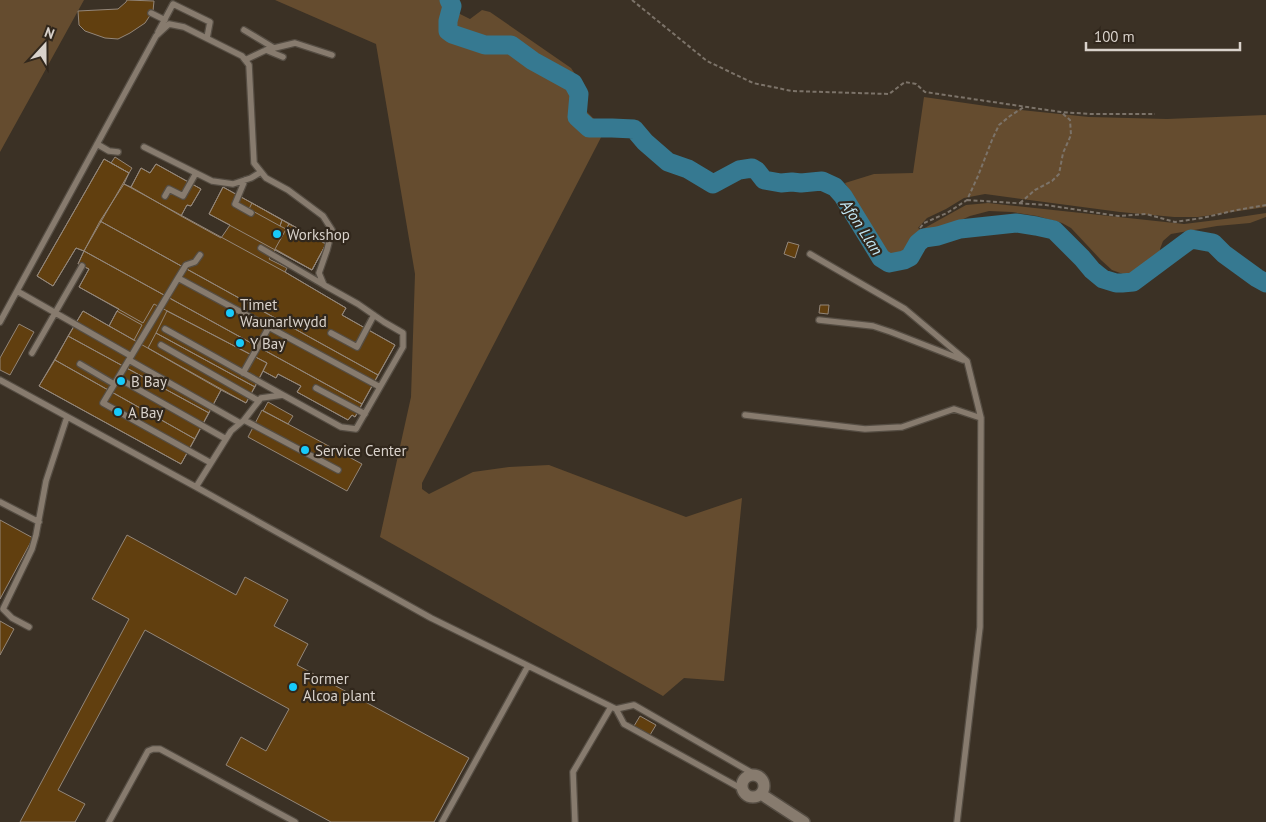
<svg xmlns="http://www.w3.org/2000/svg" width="1266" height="822" viewBox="0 0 1266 822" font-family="'PT Sans',sans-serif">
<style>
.green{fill:#654c2f}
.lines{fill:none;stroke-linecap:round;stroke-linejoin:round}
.river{stroke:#367991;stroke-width:19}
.building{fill:#613f0f;stroke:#938679}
.service-casing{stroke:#554d43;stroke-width:8}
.minor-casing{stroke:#554d43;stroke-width:14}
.path{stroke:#7c7369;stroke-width:2;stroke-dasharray:4 2.5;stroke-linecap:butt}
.service{stroke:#877b6e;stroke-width:5.5}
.minor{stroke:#877b6e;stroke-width:11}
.poi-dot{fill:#17cafb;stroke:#31271c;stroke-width:2}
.labels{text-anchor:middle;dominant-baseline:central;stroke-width:4.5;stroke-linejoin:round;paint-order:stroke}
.poi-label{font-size:15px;fill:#d9d2cb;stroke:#31271c;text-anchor:start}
.water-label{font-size:16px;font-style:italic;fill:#c2e7f5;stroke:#31271c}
</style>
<rect width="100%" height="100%" fill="#3b3125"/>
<path class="green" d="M 0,0 L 84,0 L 0,152 Z
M 275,0 L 456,0 L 456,12 L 470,19 L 482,10 L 490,12 L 571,68 L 586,90 L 587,112 L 596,121 L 609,122 L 422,483 L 422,489 L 429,494 L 473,472 L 509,467 L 549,465 L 686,517 L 742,498 L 724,681 L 684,678 L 663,696 L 380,537 L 411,397 L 415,274 L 376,44 Z
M 924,97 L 1000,108 L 1089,117 L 1167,119 L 1266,115 L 1266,207 L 1198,217 L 1174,217 L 1120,212 L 985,194 L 964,198 L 946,209 L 927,218 L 918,228 L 921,230 L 966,205 L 988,203 L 1184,224 L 1233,218 L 1266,213 L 1266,217 L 1250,223 L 1217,226 L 1171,234 L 1163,241 L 1160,249 L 1162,257 L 1158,266 L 1147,273 L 1131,277 L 1112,270 L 1101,260 L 1071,228 L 1062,223 L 1037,216 L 1012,212 L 989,211 L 970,216 L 917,240 L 899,256 L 891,255 L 879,245 L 845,183 L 874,174 L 913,173 Z"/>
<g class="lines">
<path class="river" d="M 449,0 L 452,6 L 448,21 L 448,31 L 452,34 L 485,45 L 511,45 L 533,61 L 573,83 L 579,94 L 577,117 L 589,128 L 612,128 L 634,129 L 645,142 L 668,162 L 688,169 L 713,184 L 739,170 L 752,168 L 757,171 L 764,180 L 781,183 L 792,182 L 801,183 L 822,181 L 835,187 L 843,196 L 881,258 L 889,263 L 904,260 L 910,257 L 918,243 L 924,238 L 938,236 L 960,229 L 1016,223 L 1036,226 L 1054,230 L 1082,258 L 1092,270 L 1098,275 L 1103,279 L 1116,283 L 1122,283 L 1133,282 L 1191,239 L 1213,243 L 1224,254 L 1257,278 L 1266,283"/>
</g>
<path class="building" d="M 127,0 L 154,1 L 153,11 L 145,23 L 130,33 L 118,39 L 105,38 L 85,31 L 79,25 L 78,11 L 118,9 L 126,2 Z
M 115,157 L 132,168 L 129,173 L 111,163 Z
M 104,159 L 129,173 L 124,184 L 131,187 L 141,168 L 150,173 L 156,164 L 201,189 L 191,206 L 187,205 L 181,216 L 221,238 L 230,225 L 209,214 L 223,187 L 326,244 L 312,270 L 275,250 L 269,259 L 287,268 L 285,272 L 346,308 L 342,315 L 395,345 L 355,417 L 352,415 L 348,420 L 297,392 L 301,386 L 278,374 L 276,378 L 263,371 L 246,403 L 221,390 L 181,464 L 39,386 L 83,311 L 109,326 L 117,311 L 119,309 L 79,287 L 89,269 L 78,264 L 84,251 L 76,248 L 53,286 L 37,276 Z
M 104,159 L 129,173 L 84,251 L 76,248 L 53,286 L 37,276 Z
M 156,164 L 201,189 L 191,206 L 187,205 L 181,216 L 131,187 L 141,168 L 150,173 Z
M 124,184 L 285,272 L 346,308 L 342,315 L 395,345 L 378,375 L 100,221 Z
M 223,187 L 326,244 L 312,270 L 209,214 Z
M 252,203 L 282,220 L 280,226 L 249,209 Z
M 282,220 L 289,224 L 286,229 L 280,226 Z
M 100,221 L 378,375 L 362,404 L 84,251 Z
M 289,224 L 326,244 L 312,270 L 275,249 Z
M 788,242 L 799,245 L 795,258 L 784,254 Z
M 84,251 L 362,404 L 355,417 L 352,415 L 348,420 L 297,392 L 301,386 L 278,374 L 276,378 L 263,371 L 267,363 L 154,304 L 143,323 L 79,287 L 89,269 L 78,264 Z
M 820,305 L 829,305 L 828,314 L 819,313 Z
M 83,311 L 221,390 L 209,413 L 68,336 Z
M 117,311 L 142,325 L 134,340 L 109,326 Z
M 167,311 L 267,363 L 255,387 L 156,333 Z
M 19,324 L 34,332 L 10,375 L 0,370 L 0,358 Z
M 156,333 L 255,387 L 246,403 L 148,348 Z
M 68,336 L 209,413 L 195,439 L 55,360 Z
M 55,360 L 195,439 L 181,464 L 39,386 Z
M 268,402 L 293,416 L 288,424 L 263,411 Z
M 262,410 L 362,464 L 347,491 L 248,437 Z
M 0,520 L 33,538 L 0,599 Z
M 127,535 L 236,595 L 245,577 L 288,600 L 274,626 L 308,644 L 297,665 L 469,758 L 434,822 L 331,822 L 226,765 L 241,737 L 266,751 L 289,709 L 145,630 L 58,790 L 85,804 L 75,822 L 20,822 L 129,619 L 92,599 Z
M 0,621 L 14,629 L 0,655 Z
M 640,716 L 656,725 L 650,735 L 634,726 Z"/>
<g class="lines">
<g class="service-casing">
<path id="service" d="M 151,13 L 165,20
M 244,30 L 274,48
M 158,32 L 173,4 L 210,22 L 207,38
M 266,50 L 295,43 L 332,55
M 245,60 L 266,50 L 283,57
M 97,144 L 109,151 L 118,152
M 144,147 L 212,181 L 233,184 L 251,178 L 261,172
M 245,180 L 235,204 L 251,213
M 165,196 L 169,189 L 183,196 L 196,173
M 261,248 L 324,285
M 810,254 L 905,309 L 967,361 L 981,418 L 980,627 L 957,822
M 178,278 L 186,265 L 195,262 L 200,255
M 17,291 L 131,356
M 819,320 L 873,326 L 891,332 L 963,360
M 0,322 L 156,36 L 169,24 L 184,27 L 242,56 L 249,65 L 254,163 L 266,178 L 288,190 L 323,216 L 332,230 L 327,250 L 319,273 L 324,285 L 358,304 L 384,322 L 403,333 L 403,347 L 356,429 L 341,427 L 283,395 L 261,398 L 244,420 L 231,431 L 196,487
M 165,329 L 283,395
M 331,333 L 357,347 L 374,315
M 161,345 L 259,401
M 32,353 L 82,266
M 129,360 L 240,423
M 80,364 L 114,384
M 243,373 L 269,327
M 118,378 L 226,439
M 0,380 L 196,487 L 431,618 L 616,709
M 316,388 L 365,414
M 745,415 L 865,429 L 902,427 L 954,409 L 981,418
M 244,420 L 338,470
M 211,463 L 103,403 L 178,278 L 380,387
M 0,502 L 39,522
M 29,627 L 12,618 L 3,609 L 32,549 L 36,535 L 46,481 L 67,417
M 742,789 L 624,724 L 616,709 L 634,705 L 754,774
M 109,822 L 148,751 L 153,749 L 160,749 L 295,822
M 442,822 L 528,666
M 575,822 L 573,772 L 611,707"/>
</g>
<g class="minor-casing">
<path id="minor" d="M742 786a11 11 0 1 1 22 0a11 11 0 1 1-22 0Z
M 761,794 L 804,822"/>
</g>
<path class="path" d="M 632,0 L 707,61 L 753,83 L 792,91 L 889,94 L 905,82 L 916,84 L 925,92 L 1061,112 L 1090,114 L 1155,114
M 967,200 L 1046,205 L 1118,216 L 1146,214 L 1175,222 L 1202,218 L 1237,210 L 1266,205
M 1020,203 L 1035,190 L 1052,181 L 1059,174 L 1063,153 L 1071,135 L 1070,120 L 1062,113
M 920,228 L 924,223 L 947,213 L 967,200 L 978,176 L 992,140 L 999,125 L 1010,116 L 1024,107"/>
<use href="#service" class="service"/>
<use href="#minor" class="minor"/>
</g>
<g class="poi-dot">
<circle cx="277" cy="234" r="5"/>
<circle cx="230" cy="313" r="5"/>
<circle cx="240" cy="343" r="5"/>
<circle cx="121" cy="381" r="5"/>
<circle cx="118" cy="412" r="5"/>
<circle cx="305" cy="450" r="5"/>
<circle cx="293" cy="687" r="5"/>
</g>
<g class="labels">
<g class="poi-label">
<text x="287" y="234">Workshop</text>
<text x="240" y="304">Timet<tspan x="240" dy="17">Waunarlwydd</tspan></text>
<text x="250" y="343">Y Bay</text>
<text x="131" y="381">B Bay</text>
<text x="128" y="412">A Bay</text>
<text x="315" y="450">Service Center</text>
<text x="303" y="678">Former<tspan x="303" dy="17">Alcoa plant</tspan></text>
</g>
<g class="water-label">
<text transform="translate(862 227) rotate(57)">Afon Llan</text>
</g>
</g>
<g transform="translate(45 45) rotate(21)" stroke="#31271c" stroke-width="4" paint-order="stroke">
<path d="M0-4L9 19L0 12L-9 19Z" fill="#d9d2cb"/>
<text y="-8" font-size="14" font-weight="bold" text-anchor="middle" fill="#d9d2cb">N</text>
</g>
<path d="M1086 42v8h154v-8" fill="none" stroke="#d9d2cb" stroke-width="2.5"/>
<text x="1094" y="42" font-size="15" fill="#d9d2cb" stroke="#31271c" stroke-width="4" paint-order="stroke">100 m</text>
</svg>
